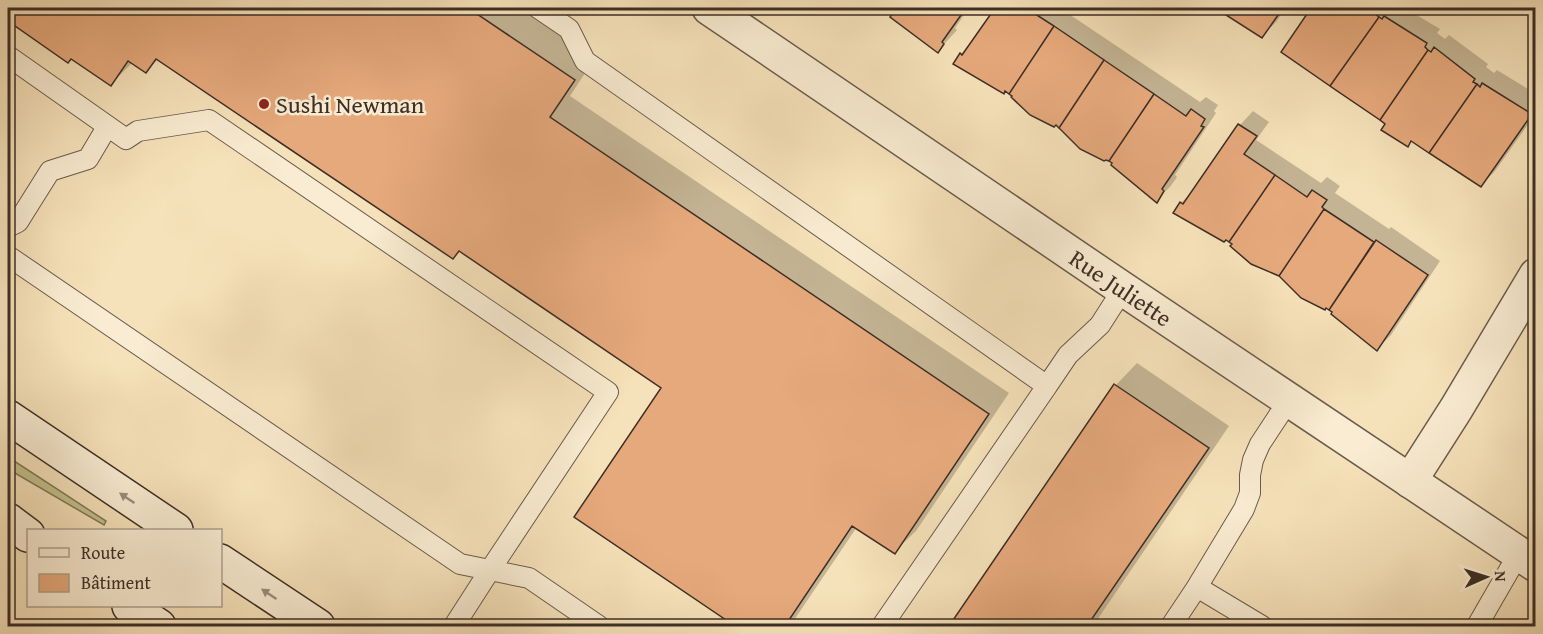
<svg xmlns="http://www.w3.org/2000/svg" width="1543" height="634" viewBox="0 0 1543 634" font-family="'Gentium Book Plus',serif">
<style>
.grass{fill:#c3c18b;stroke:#807858;stroke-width:1.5}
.shadow{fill:#0003}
.building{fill:#e6a97c;stroke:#3d2e26;stroke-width:1.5}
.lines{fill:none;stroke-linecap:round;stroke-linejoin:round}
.lane-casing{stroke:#6b5b4b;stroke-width:22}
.street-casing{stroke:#6b5b4b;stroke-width:36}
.secondary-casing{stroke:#3d2e26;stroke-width:36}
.lane{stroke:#f9ecd2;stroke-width:20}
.street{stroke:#f9ecd2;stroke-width:33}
.secondary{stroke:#f9ecd2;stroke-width:33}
.oneway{fill:#9b8d7c}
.poi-dot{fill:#8f2418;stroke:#f9ecd2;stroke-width:2}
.labels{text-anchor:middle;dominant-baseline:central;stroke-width:5;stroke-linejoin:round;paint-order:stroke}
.poi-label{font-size:24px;fill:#3d2e26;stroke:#f9ecd2;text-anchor:start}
.street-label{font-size:24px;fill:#3d2e26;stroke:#f9ecd2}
</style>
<rect width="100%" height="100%" fill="#f6e2ba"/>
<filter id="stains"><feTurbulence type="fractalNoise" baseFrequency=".00333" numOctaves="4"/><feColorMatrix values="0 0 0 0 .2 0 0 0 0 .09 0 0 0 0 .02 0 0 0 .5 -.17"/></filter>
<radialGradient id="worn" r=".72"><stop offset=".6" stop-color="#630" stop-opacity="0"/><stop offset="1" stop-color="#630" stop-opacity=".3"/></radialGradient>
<path class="grass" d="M 8,457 L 106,521 L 104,525 L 8,469 Z"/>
<path class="shadow" d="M 8,8 L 520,8 L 595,58 L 570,96 L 1009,393 L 916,531 L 894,552 L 857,527 L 790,626 L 738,626 L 576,517 L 663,388 L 460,250 L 453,257 L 158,59 L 146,71 L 133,62 L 111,84 L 72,57 L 68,61 L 8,20 Z
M 877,8 L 969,8 L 955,28 L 957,30 L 937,52 L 894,13 L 886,8 L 883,11 Z
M 996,8 L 1060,8 L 1200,102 L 1206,97 L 1218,105 L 1214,111 L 1216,113 L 1175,175 L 1177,177 L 1170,187 L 1156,200 L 1114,163 L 1014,95 L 955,63 L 961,54 L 972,43 Z
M 1219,8 L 1286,8 L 1276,22 L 1262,36 Z
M 1313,8 L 1405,8 L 1440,29 L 1437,33 L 1445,39 L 1449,35 L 1488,64 L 1486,67 L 1494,73 L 1497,70 L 1536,94 L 1536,113 L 1495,171 L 1481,185 L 1412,140 L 1408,145 L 1387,123 L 1283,52 Z
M 1253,111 L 1269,122 L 1256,140 L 1321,183 L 1327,177 L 1340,186 L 1335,193 L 1389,229 L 1391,227 L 1440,261 L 1391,335 L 1377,349 L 1330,309 L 1280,275 L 1181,203 L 1195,189 L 1240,125 Z
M 1137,363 L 1229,426 L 1093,626 L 951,626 L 1116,385 Z"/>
<path class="building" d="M 8,8 L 468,8 L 575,80 L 550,117 L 989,414 L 895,554 L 852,526 L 785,626 L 735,626 L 574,517 L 661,388 L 459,251 L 453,259 L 156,59 L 146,73 L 128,61 L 111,86 L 71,59 L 68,63 L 8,21 Z
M 892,8 L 966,8 L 942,42 L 944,44 L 938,53 L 890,17 L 892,14 L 889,12 Z
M 995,8 L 1026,8 L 1054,26 L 1009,94 L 1005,91 L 1004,94 L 953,64 L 960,53 L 962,55 Z
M 1215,8 L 1283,8 L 1262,38 Z
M 1311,8 L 1370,8 L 1376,12 L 1375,14 L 1379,17 L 1330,86 L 1281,52 Z
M 1384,16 L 1427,43 L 1425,47 L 1428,50 L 1380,120 L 1330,86 L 1379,17 L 1382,19 Z
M 1054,26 L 1104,60 L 1059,128 L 1056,125 L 1054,127 L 1030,115 L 1011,97 L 1012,96 L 1009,94 Z
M 1434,47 L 1475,79 L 1473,82 L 1477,84 L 1429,153 L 1411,141 L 1408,147 L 1381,130 L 1385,124 L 1380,120 L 1428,50 L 1431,52 Z
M 1104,60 L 1154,94 L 1109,161 L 1106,160 L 1104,161 L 1080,149 L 1059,128 Z
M 1482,83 L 1532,114 L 1481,187 L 1429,153 L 1477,84 L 1480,87 Z
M 1154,94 L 1186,116 L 1191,109 L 1205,119 L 1201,126 L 1204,127 L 1162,189 L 1164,191 L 1157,203 L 1111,165 L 1112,163 L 1109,161 Z
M 1238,124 L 1257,136 L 1244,154 L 1275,175 L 1229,242 L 1226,240 L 1224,242 L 1173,213 L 1180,202 L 1183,204 Z
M 1275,175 L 1307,197 L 1312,190 L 1327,200 L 1322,207 L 1324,209 L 1279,276 L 1251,264 L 1230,246 L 1232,244 L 1229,242 Z
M 1324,209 L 1374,242 L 1329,310 L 1326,308 L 1325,310 L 1301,298 L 1279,276 Z
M 1376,240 L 1428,275 L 1377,351 L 1331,314 L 1332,312 L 1329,310 Z
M 1114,384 L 1209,448 L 1087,626 L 949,626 Z"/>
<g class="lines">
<g class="lane-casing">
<path id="lane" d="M 538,8 L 569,29 L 585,61 L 1047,386 L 1068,355 L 1100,325 L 1123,289
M 8,56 L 126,139 L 138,131 L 209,120 L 608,392 L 490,570 L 454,626
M 8,227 L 18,222 L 50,171 L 88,159 L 107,127
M 8,256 L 460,564 L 529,578 L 599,626
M 882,626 L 1047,386
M 1171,626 L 1197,587
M 1262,626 L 1197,587 L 1244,509 L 1250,493 L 1250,475 L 1253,460 L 1260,444 L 1289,400
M 1477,626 L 1519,553"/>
</g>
<g class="street-casing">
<g id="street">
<path id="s1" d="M 709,8 L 1123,289 L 1536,565"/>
<path d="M 1410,481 L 1456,409 L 1536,275"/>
</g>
</g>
<g class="secondary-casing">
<path id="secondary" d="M 8,417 L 176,530
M 8,520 L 28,535
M 220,561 L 318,626
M 129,606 L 159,626"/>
</g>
<use href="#lane" class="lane"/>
<use href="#street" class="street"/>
<use href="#secondary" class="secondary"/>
</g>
<defs><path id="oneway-solid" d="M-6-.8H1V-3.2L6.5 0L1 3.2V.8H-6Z" transform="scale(1.5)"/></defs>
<g class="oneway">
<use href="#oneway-solid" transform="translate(127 498) rotate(-146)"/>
<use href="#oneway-solid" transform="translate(269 594) rotate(-146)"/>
</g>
<circle class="poi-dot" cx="264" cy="104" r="6"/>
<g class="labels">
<g class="poi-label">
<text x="276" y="104">Sushi Newman</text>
</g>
<g class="street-label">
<text stroke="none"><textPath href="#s1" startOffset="498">Rue Juliette</textPath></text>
</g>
</g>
<rect width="1543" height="634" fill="none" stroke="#f6e2ba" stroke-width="30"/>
<rect x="9" y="9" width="1525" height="616" fill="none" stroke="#3d2e26" stroke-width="3"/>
<rect x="15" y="15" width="1513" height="604" fill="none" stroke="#3d2e26" stroke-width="1.5"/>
<rect x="27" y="529" width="195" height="78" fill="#f9ecd2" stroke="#aea08d" stroke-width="1.5"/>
<rect x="39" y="548" width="30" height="9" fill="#f9ecd2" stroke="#aea08d" stroke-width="1.5"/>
<text x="81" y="559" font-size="18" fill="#3d2e26">Route</text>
<rect x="39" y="574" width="30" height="18" fill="#e6a97c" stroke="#aea08d" stroke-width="1.5"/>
<text x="81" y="589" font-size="18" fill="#3d2e26">Bâtiment</text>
<g transform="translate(1486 577) rotate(87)" stroke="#f9ecd2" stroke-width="4.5" paint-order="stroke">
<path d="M0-4.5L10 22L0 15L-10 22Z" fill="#3d2e26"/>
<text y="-9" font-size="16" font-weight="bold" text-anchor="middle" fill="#3d2e26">N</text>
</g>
<rect width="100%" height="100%" filter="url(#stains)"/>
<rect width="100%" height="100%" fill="url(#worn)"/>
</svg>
